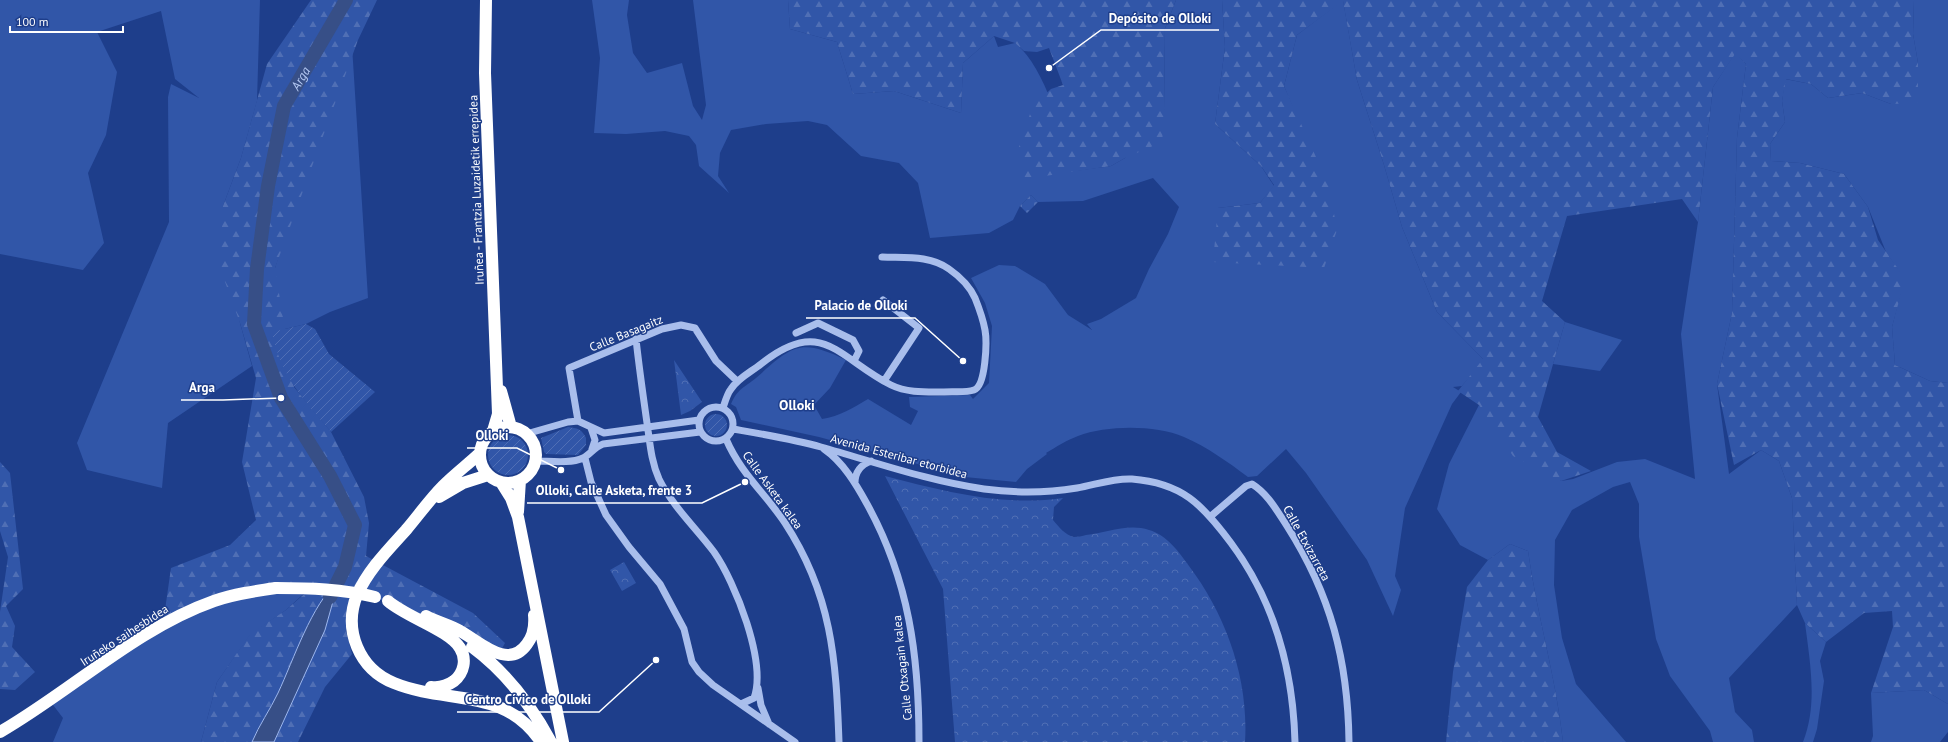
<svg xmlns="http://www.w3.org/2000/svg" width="1948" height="742" viewBox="0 0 1948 742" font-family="'PT Sans',sans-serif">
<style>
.grass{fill:#3156a8}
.forest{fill:url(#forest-firs)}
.cemetery{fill:url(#cemetery-stones)}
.park{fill:url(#park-crowns)}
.garden{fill:url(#garden-furrows)}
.water{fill:#374f87;stroke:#9db7ee}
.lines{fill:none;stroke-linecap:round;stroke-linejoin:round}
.river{stroke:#374f87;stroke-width:14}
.minor{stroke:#a9beec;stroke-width:7}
.highway{stroke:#fff;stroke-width:12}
.highway-bridge{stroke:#fff;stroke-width:12}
.labels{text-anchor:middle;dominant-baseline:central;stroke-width:3;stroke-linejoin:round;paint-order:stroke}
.street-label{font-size:12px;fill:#fff;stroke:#1e3e8b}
.water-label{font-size:13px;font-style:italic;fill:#b5c9f3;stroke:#1e3e8b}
.quarter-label{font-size:14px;font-weight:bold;fill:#fff;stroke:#1e3e8b}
.leader{fill:none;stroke:#fff;stroke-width:1.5}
.callout-dot{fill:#fff;stroke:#1e3e8b;stroke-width:1.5}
.callout-label{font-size:13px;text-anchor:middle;font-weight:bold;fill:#fff;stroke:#1e3e8b;stroke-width:3;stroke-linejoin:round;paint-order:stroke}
</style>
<defs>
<pattern id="forest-firs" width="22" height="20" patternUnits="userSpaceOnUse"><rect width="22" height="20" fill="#3156a8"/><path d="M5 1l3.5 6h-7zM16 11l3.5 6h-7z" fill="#506fb5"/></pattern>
<pattern id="cemetery-stones" width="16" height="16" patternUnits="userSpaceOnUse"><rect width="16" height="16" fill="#3156a8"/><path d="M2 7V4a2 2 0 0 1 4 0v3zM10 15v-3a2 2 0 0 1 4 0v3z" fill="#506fb5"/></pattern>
<pattern id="park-crowns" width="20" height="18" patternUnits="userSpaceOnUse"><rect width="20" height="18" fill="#3156a8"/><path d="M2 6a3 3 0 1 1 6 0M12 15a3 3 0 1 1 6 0" fill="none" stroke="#506fb5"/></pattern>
<pattern id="garden-furrows" width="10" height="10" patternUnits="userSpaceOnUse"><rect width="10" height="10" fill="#3156a8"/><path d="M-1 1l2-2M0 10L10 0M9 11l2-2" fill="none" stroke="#506fb5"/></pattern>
</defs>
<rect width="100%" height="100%" fill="#1e3e8b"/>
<path class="grass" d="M 0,0 L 260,0 L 257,101 L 241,158 L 223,206 L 240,323 L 252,366 L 168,423 L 162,488 L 87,470 L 77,443 L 169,222 L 168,97 L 171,84 L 199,98 L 175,79 L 161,11 L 97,32 L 117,72 L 106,135 L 88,173 L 104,243 L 83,270 L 0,254 Z
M 592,0 L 629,0 L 627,15 L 633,53 L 647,73 L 682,63 L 693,106 L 702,120 L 706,105 L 693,0 L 788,0 L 790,29 L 837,42 L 853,94 L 894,91 L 961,113 L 963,63 L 994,36 L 998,47 L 1015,43 C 1046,68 1062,134 1074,171 L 1111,166 L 1125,158 L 1165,109 L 1164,31 L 1176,0 L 1222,0 L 1225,47 L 1215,124 L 1261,166 L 1274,186 L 1260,203 L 1218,208 L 1324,268 L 1296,115 L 1284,86 L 1297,35 L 1343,0 L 1357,80 L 1384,165 L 1402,227 L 1437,312 L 1484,360 L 1462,386 L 1453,387 L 1461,392 L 1452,404 L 1405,508 L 1395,576 L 1401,590 L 1393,616 L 1367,560 L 1306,473 L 1286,449 L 1257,476 L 1248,477 C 1228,462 1207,447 1184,437 C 1155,425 1108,425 1078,436 C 1067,440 1056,447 1046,453 L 1047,454 L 1027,469 L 1016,482 L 965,477 L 819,437 L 741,420 L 736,407 L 731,404 C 738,388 744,388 756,378 C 793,345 800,338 846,360 L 830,388 L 814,405 L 822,419 C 840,416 853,408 868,399 L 911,425 L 918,411 L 910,407 L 909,397 L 970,395 L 973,399 L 989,383 L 992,326 L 985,303 L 971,278 L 999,265 L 1015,266 L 1045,284 L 1068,315 L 1092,330 L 1087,324 L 1101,319 L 1136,298 L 1149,269 L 1168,234 L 1179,207 L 1153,178 L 1083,201 L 1038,202 L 1031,195 L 1020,206 L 1013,220 L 989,233 L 930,238 L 918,183 L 899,163 L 861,156 L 827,125 L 808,121 L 766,124 L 731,130 L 720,153 L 718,176 L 729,193 L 699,166 L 696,145 L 689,136 L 665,131 L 626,134 L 594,133 L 600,58 Z
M 1914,0 L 1948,0 L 1948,383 L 1930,381 L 1895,365 L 1892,327 L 1904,279 L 1886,252 L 1868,207 L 1844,174 L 1800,163 L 1771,161 L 1770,144 L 1785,122 L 1782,101 L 1785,79 L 1811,84 L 1828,98 L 1862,93 L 1891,104 L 1918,63 L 1913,34 Z
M 351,30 L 368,298 L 330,312 L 306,324 L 272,332 L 275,268 Z
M 1735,53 L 1746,64 L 1737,138 L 1732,313 L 1717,384 L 1729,474 L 1761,450 L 1779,461 L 1792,498 L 1797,605 L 1729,678 L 1735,712 L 1752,730 L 1754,742 L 1713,742 L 1710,731 L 1670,676 L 1656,639 L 1639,537 L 1639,504 L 1630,482 L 1613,487 L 1572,510 L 1555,540 L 1554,585 L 1562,638 L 1576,684 L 1626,742 L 1563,742 C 1556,677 1537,615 1528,551 L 1510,544 L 1488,560 L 1460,545 L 1437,509 L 1449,464 L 1479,405 L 1561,481 L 1573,479 L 1617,462 L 1645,459 L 1695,479 L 1681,334 L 1698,222 L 1713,87 Z
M 1565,322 L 1622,340 L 1600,371 L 1553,364 Z
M 311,587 L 286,610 L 250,635 L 217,682 L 201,742 L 53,742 L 63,718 L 50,701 L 114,656 L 215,601 Z
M 1805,623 L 1826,642 L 1820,661 L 1824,681 L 1817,729 L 1813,742 L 1803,742 C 1818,704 1810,663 1805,623 Z
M 1924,690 L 1948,704 L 1948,732 L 1940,742 L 1871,742 L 1873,736 L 1871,693 Z"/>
<path class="forest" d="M 311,0 L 377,0 L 358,40 L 275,268 L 294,387 L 331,432 L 364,497 L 369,523 L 366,556 L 473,613 L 505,643 L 499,654 C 448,628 406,605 350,591 L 346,631 L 352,654 L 325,687 L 298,742 L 274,742 L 325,629 L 336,590 L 329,589 C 310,623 295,658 278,693 C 270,710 259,725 252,742 L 201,742 L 217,682 L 250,634 L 286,610 L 311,588 L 248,592 L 163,624 L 171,568 L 230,545 L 256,520 L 242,462 L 256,378 L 240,323 L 220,268 L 223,206 L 241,158 L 267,64 Z
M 788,0 L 1176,0 L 1164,31 L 1165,109 L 1162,142 L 1125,158 L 1111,166 L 1025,179 L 1017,153 L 1033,105 L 1051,89 L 1063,85 L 1049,48 L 1037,52 L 1024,51 L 1015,43 L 994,36 L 963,63 L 961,113 L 894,91 L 853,94 L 837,42 L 790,29 Z
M 1222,0 L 1914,0 L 1913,34 L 1918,63 L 1918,103 L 1891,104 L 1862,93 L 1828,98 L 1811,84 L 1786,79 L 1782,101 L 1785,122 L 1770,144 L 1771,161 L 1800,163 L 1844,174 L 1868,207 L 1878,240 L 1905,279 L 1892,327 L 1895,365 L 1930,381 L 1948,383 L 1948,704 L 1924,690 L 1871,693 L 1893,627 L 1892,611 L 1864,613 L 1826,642 L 1805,623 L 1797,605 L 1792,498 L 1779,461 L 1761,450 L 1734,465 L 1717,384 L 1732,313 L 1737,138 L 1746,64 L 1735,54 L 1713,87 L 1698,222 L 1682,199 L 1567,216 L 1542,301 L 1565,322 L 1538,417 L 1557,452 L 1591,471 L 1561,481 L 1513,456 L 1479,405 L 1458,391 L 1483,359 L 1437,312 L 1402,227 L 1384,165 L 1357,80 L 1343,1 L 1297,35 L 1284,86 L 1329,186 L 1337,230 L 1324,268 L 1213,262 L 1218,208 L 1260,203 L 1274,185 L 1261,166 L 1215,124 L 1225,47 Z
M 0,462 L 10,473 L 23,589 L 6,606 L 15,626 L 12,647 L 35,672 L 15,690 L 0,689 L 0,612 L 8,557 L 0,531 Z
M 1510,544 L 1528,551 C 1537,615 1556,677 1563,742 L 1446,742 L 1453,672 L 1467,587 L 1488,560 Z"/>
<path class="cemetery" d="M 1031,195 L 1038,202 L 1027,213 L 1020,206 Z"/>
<path class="park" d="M 674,360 L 702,402 L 690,411 L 681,415 Z
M 885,476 C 943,491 1002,507 1063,498 L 1054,507 L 1053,520 C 1059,527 1065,535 1074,537 C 1077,537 1083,536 1086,535 C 1106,533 1128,523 1149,530 C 1167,535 1179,552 1189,566 C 1226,615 1249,679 1245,742 L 955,742 L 943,589 Z
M 624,562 L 636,583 L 622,591 L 610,570 Z"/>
<path class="garden" d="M 306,324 L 315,329 L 329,354 L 375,392 L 331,432 C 304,400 280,375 272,332 Z
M705 425a11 11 0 1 1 22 0a11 11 0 1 1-22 0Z
M 568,427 C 577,428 582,429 586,438 L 586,445 L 578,455 L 546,454 L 544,452 L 541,438 Z
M488 455a20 20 0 1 1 40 0a20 20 0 1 1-40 0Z"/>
<path class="water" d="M 339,580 L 325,630 L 274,742 L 252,742 C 259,725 270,710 278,693 C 294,659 311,605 339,580 Z"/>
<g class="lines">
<path class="river" id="s1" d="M 330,597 L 345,567 L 355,525 L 330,476 L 281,398 L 254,324 L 257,269 L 268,186 L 284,106 L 346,0"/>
<path class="minor" d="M 883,300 L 919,328 L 884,381
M 796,333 L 818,323 L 853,340 L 859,351 L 854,361
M 636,339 C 639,367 643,395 647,423 C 650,443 651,461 659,479 C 673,507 696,528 714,552 C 735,582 767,662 754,698 L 741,704
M699 424a17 17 0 1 1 34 0a17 17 0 1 1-34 0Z
M 723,408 C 725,402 727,394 731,389 C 738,378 751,372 761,364 C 822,315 838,358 891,385 C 907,393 926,392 944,392 C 953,391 965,393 974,390 C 986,386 987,341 985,330 C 983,319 979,308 975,298 C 970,287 959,276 949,269 C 930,255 905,258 882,257
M 578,421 L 569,368 L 662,329 L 681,325 L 695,328 L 716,361 L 737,381
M 591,428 L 595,440 L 592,449
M 733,429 C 762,434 793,439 821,447 C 875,462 928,481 984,489 C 1014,493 1046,493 1077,488 C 1095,485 1113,478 1132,479 C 1182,483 1202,504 1231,543 C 1275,602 1293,669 1295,742
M 526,434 L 568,422 L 578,421 L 604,433 L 699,420
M 726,439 C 741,474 765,493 785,523 C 832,595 836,659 839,742
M 824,449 C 843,462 856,484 867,504 C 909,580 919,656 919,742
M 585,458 L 591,482 L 606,515 L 629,547 L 660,584 L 684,629 L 692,662 L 699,672 L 713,685 L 795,742
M 535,461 C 550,461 570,464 583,458 C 590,455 593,448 603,444 L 700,432
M 855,483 C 855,472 860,465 871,461
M 1211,516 L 1246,486 L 1252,484 C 1268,494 1277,511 1287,526 C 1331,595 1348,661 1349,742
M 758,688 L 761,705 L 769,724"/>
<path class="highway" d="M 486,0 L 485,73 L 498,414 L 493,431
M 501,391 L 511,427
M480 455a28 28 0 1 1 56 0a28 28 0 1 1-56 0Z
M 479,454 C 467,465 454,475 443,486 C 430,499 418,516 406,530 C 388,550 368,570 357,595 C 343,630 359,669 394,683 C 448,705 503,686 541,742
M 501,482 L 511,498 L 518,517 L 563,742
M 439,497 L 463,483 L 488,475
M 518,512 L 520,480
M 388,601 C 406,617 449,630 460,648 C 467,659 464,673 454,681 C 447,686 439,688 431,687
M 426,616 C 437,622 450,625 460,631 C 479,641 508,671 527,644 C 534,635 535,626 534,615
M 472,647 C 506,672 531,705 551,742
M 0,732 C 71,691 137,628 214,601 C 234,594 255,591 276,588"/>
<path class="highway-bridge" d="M 276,588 C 310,588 342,589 375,597"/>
</g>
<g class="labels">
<g class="street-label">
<text transform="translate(476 190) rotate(-92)">Iruñea - Frantzia Luzaidetik errepidea</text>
<text transform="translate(626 333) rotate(-22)">Calle Basagaitz</text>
<text transform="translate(899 456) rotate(15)">Avenida Esteribar etorbidea</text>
<text transform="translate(773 490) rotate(54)">Calle Asketa kalea</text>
<text transform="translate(1307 543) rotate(61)">Calle Etxizarreta</text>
<text transform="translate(124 635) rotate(-33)">Iruñeko saihesbidea</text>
<text transform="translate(902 668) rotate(-96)">Calle Otxagain kalea</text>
</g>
<g class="water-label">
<text stroke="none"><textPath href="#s1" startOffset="555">Arga</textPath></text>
</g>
<g class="quarter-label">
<text x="797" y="405">Olloki</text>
</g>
</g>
<path class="leader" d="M1049 68L1101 30H1219M963 361L915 318H806M281 398L223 400H181M561 470L517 448H467M745 482L702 503H527M656 660L599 712H457"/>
<g class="callout-dot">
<circle cx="1049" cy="68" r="4"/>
<circle cx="963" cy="361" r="4"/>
<circle cx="281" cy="398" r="4"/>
<circle cx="561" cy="470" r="4"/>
<circle cx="745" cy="482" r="4"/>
<circle cx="656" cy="660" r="4"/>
</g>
<g class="callout-label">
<text x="1160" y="23">Depósito de Olloki</text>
<text x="861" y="310">Palacio de Olloki</text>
<text x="202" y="392">Arga</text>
<text x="492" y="440">Olloki</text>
<text x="614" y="495">Olloki, Calle Asketa, frente 3</text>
<text x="528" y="704">Centro Cívico de Olloki</text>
</g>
<path d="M10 26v6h113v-6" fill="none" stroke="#ffffff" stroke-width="2"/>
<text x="16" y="26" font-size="12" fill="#ffffff" stroke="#1e3e8b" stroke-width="3" paint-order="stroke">100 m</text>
</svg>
